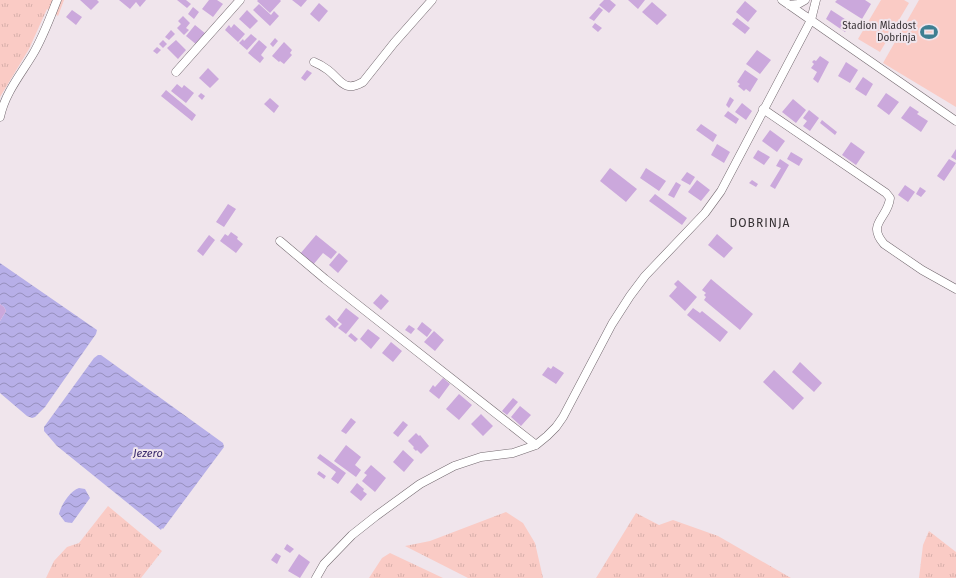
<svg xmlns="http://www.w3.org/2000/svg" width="956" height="578" viewBox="0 0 956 578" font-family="'Fira Sans',sans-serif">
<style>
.grass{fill:url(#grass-tufts)}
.pitch{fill:#facbc5}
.water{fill:url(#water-waves)}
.building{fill:#cba8dc}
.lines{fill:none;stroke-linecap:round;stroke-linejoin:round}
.street-casing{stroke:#73696f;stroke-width:9}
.street{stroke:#fff;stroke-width:8}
.labels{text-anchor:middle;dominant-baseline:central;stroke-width:4;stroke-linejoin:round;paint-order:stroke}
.poi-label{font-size:10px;fill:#363134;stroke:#f0e5ec;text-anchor:end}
.water-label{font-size:11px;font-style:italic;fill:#39296b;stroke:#f0e5ec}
.quarter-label{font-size:12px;letter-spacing:1px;fill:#363134;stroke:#f0e5ec}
</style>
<defs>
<pattern id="grass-tufts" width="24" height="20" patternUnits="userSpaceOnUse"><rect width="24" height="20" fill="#facbc5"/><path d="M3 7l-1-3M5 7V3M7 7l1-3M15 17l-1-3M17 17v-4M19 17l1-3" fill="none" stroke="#d7afaa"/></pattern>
<pattern id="water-waves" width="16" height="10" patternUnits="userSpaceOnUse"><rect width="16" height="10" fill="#b7afe8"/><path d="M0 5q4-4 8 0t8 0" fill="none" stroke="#968fbd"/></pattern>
</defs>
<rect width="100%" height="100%" fill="#f0e5ec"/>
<path class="grass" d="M 0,0 L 64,0 L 58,16 L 47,9 L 29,49 L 0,97 Z
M 108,506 L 162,551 L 141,578 L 46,578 L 54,561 L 67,547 L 79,543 Z
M 506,512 L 523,523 L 535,543 L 543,578 L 468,578 L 405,546 L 430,541 Z
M 636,513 L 659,525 L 673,520 L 718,536 L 791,578 L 596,578 Z
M 929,531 L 956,552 L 956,578 L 919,578 L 923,545 Z
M 390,553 L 443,578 L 369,578 L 382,558 Z"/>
<path class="pitch" d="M 881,0 L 904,0 L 909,3 L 880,52 L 858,39 Z
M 919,0 L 956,0 L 956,107 L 883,63 Z"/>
<path class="water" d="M 0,263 L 97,330 L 96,334 L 45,407 L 35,417 L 32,418 L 27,416 L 0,393 L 0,321 L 6,311 L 4,307 L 0,304 Z
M 98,355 L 101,355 L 223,443 L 224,447 L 163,529 L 162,528 L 161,530 L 57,446 L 44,431 L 44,427 L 94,358 Z
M 79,488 L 85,489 L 90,498 L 72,523 L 65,522 L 59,514 C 61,505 70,491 79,488 Z"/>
<path class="building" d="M 80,0 L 97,0 L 99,2 L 91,10 Z
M 119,0 L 146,0 L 140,7 L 136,2 L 130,9 Z
M 177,0 L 186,0 L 191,4 L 187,8 Z
M 209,0 L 217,0 L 223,4 L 213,17 L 202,9 Z
M 258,0 L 280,0 L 281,1 L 270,13 L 257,1 Z
M 292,0 L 307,0 L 301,7 Z
M 604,0 L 610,0 L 616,5 L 609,13 L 599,5 Z
M 628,0 L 645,0 L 638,9 Z
M 837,0 L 865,0 L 871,4 L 862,19 L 835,2 Z
M 745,1 L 757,11 L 748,22 L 736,12 Z
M 652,2 L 667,15 L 657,25 L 642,12 Z
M 319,3 L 328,11 L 319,22 L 310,14 Z
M 259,4 L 271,15 L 274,11 L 279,16 L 270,26 L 253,10 Z
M 193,7 L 199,12 L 194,19 L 188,14 Z
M 599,7 L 603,10 L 594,21 L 589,18 Z
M 72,10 L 82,17 L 76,25 L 66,17 Z
M 247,10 L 258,21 L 250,29 L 239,19 Z
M 831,10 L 851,23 L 845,32 L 826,19 Z
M 183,16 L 190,23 L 186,28 L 189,30 L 184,35 L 177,28 L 181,24 L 178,21 Z
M 737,18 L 750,28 L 745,34 L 732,24 Z
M 595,23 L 602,28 L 598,32 L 592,27 Z
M 234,24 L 245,34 L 238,42 L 225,30 L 229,25 L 231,28 Z
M 195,25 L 206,34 L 197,45 L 186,36 Z
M 171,30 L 175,34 L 169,40 L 165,37 Z
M 251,34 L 257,39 L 247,50 L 239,43 L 243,39 L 244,41 Z
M 275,38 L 278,41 L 273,47 L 270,44 Z
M 163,40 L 167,44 L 163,48 L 159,44 Z
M 176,40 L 186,50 L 178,59 L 167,48 Z
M 259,40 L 267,47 L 261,55 L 264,58 L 260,63 L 248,53 Z
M 284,42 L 292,50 L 290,53 L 292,55 L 284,64 L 280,61 L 279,62 L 272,56 Z
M 157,47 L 161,50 L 157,54 L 153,51 Z
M 757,50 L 771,60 L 760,74 L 746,64 Z
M 820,56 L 829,62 L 818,83 L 813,79 L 817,72 L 811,68 L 814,64 L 812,62 L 814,60 L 816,61 Z
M 846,62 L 858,70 L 850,83 L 838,76 Z
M 208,68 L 219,79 L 210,88 L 199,78 Z
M 307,70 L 312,73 L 305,81 L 301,78 Z
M 745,70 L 758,79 L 750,92 L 746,89 L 744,91 L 738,86 L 740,84 L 737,82 Z
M 863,77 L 873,84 L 866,96 L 855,89 Z
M 177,84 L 182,88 L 184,85 L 194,93 L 186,103 L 171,91 Z
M 166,90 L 196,115 L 192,121 L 161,96 Z
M 201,93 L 205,96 L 202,100 L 198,96 Z
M 886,93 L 899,102 L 889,115 L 877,106 Z
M 730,97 L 734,100 L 729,108 L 726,105 Z
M 270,98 L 279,106 L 274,113 L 264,104 Z
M 793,99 L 806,110 L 796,123 L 782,112 Z
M 742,103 L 752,111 L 746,120 L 735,112 Z
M 910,106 L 919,112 L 917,114 L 928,121 L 921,132 L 901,118 Z
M 809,110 L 819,118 L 810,131 L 803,126 L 807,121 L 803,118 Z
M 728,111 L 739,119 L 736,124 L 724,116 Z
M 822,120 L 837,132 L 835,135 L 820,123 Z
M 701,124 L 717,135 L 713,142 L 696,130 Z
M 770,130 L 785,141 L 777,152 L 762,141 Z
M 851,142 L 865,152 L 856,165 L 842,155 Z
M 717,144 L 730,152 L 724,163 L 711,155 Z
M 956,149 L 956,160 L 951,157 Z
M 758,150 L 770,157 L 764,165 L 753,158 Z
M 791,152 L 803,159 L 799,166 L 787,159 Z
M 780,159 L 789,165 L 775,189 L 770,186 L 781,168 L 776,166 Z
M 949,159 L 956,163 L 944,181 L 937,176 Z
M 610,168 L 637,189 L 626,202 L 600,181 Z
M 646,168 L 666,181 L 659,191 L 640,178 Z
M 687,172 L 695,177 L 690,185 L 681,180 Z
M 697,180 L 710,190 L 701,201 L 688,192 Z
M 752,180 L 758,184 L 756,187 L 749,183 Z
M 676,182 L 681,185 L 674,198 L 668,195 Z
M 905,185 L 915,192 L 908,202 L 898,195 Z
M 920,187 L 926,191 L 921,197 L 916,194 Z
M 655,194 L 687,218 L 682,225 L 649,201 Z
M 228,204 L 236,209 L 224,227 L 216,222 Z
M 231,232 L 238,237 L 237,239 L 243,244 L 236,253 L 220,241 L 225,234 L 228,236 Z
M 717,234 L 733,248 L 724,258 L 708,245 Z
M 209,235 L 215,240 L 203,256 L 197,251 Z
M 316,235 L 337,252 L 331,259 L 323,253 L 313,265 L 300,254 Z
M 339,253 L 348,261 L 338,273 L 329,265 Z
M 711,279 L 753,314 L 740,330 L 704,300 L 706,297 L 704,295 L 706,293 L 702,290 Z
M 678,280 L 697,297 L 685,311 L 669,296 L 677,287 L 674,284 Z
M 381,294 L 389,301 L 381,310 L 373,303 Z
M 0,304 L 4,307 L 6,311 L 0,321 Z
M 346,308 L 359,318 L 346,334 L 338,328 L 342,324 L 337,320 Z
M 693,308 L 700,313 L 702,311 L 728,332 L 720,342 L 687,315 Z
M 329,315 L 339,324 L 335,328 L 325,319 Z
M 422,322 L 432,330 L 427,337 L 417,329 Z
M 409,325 L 415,329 L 411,334 L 405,330 Z
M 368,329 L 380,338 L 371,349 L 360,339 Z
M 434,331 L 444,340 L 435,351 L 424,342 Z
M 351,333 L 358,339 L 355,342 L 348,336 Z
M 391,342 L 402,351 L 393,362 L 382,353 Z
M 800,362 L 822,383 L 814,392 L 792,372 Z
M 553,366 L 564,373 L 556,384 L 542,375 L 548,367 L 551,369 Z
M 774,370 L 804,398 L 793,410 L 763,382 Z
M 443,378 L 450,384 L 439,399 L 429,391 L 433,385 L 435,387 Z
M 459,394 L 472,405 L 459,420 L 446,409 Z
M 513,398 L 518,402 L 507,415 L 502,411 Z
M 520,406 L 531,415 L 521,426 L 511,417 Z
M 481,414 L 493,426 L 483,436 L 471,424 Z
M 351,418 L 356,422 L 346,434 L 341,431 Z
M 403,421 L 408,425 L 398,437 L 393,433 Z
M 416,433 L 419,436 L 420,435 L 429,446 L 421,454 L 417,450 L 416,451 L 413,448 L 414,447 L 408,441 Z
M 346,445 L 361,457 L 355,465 L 361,470 L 356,477 L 334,461 Z
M 403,450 L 414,460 L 404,472 L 393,462 Z
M 320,454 L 346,473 L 338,484 L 331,479 L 336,472 L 317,458 Z
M 371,465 L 386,478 L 375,492 L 362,481 L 367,475 L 364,473 Z
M 319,471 L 326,476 L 324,479 L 317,474 Z
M 357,483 L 364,489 L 363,491 L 367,494 L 361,501 L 350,492 Z
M 287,544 L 294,549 L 290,553 L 284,549 Z
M 276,553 L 281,556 L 277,564 L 271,560 Z
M 299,554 L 310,562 L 300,578 L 288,571 Z"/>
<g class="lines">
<g class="street-casing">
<path id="street" d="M 782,0 L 956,121
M 789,5 L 798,4 L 805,0
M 314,62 C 319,64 324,67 328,70 C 341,80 344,93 363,82 L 394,43 L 432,0
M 176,72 L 240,0
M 763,109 L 886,193 L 890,198 C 888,219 866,223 884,244 L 922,270 L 956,289
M 0,117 C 5,93 21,74 33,54 C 43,37 50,18 57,0
M 280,241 L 325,279 L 536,445
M 316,578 L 324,564 L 352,535 L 376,516 L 420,484 L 454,466 L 481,457 L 513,453 L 536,445 L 547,436 L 556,427 L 563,417 L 612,324 L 630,296 L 645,276 L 705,213 L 721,191 L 811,20 L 816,0"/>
</g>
<use href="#street" class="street"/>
</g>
<defs>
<g id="stadium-bare" transform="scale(1.38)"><path d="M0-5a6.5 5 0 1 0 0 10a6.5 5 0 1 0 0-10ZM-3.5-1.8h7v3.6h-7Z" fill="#3e7f92" stroke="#f0e5ec" stroke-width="2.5" paint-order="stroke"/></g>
</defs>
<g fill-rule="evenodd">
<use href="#stadium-bare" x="929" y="32"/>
</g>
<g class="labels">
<g class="poi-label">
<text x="916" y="26">Stadion Mladost<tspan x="916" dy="12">Dobrinja</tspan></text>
</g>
<g class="water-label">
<text x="148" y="453">Jezero</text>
</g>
<g class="quarter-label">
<text x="760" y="223">DOBRINJA</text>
</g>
</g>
</svg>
